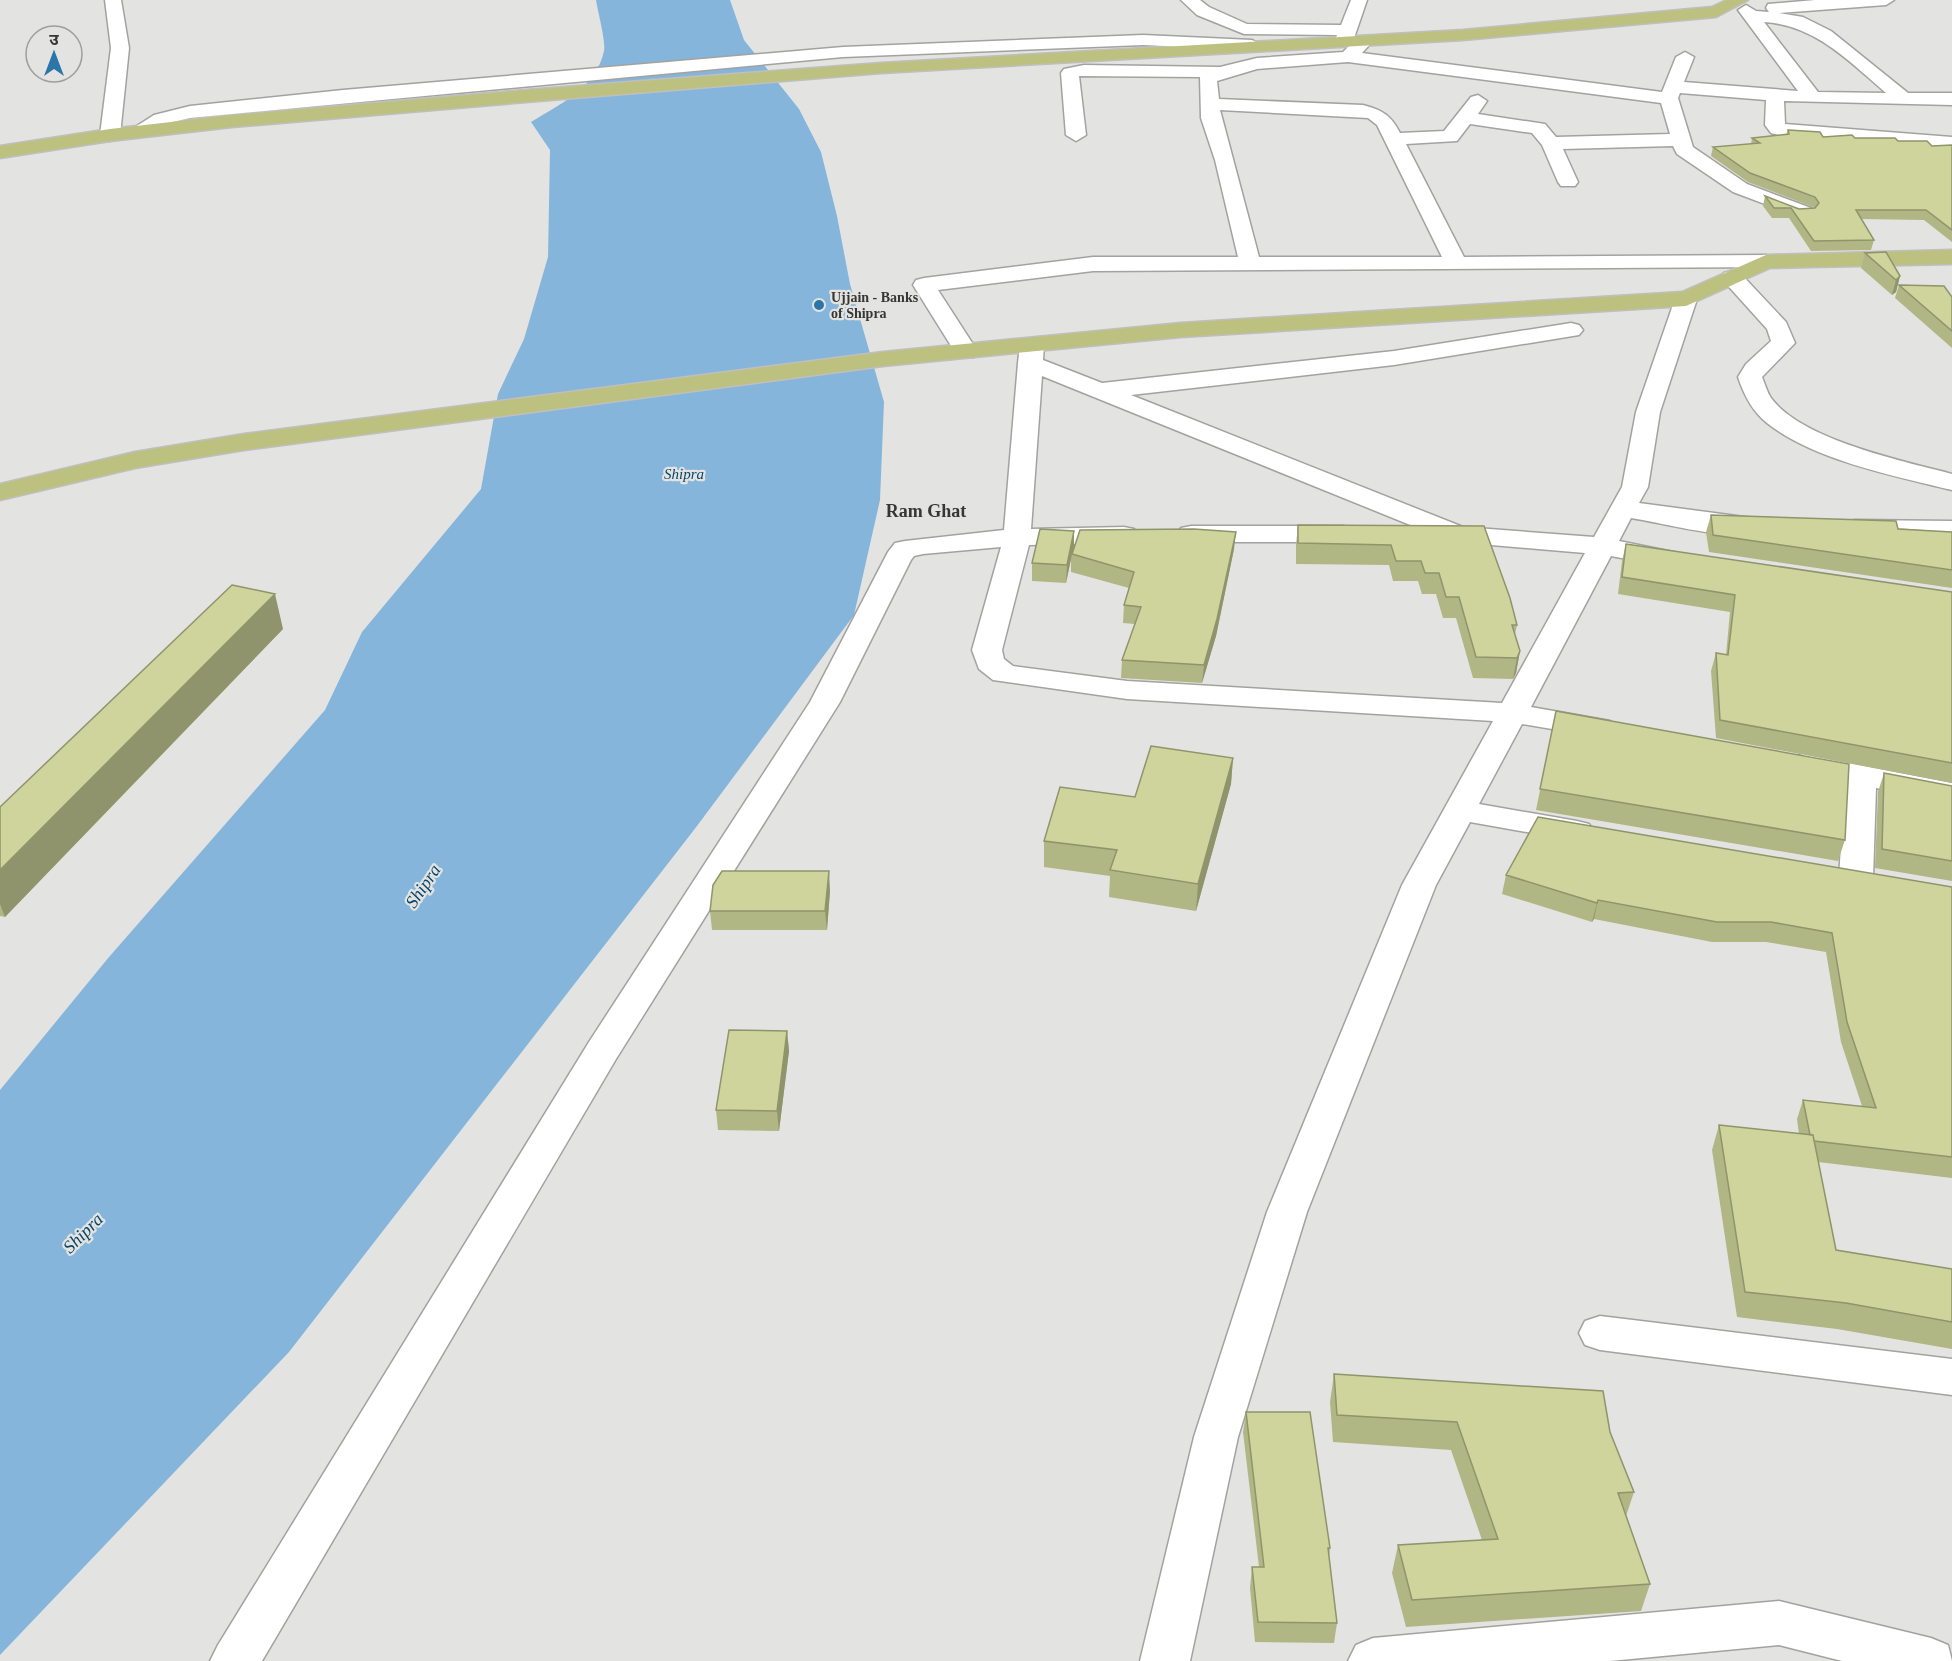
<svg xmlns="http://www.w3.org/2000/svg" width="1952" height="1661" viewBox="0 0 1952 1661" font-family="'Times New Roman','Noto Sans Devanagari',serif">
<style>
.water{fill:#85b5db}
.lines{fill:none;stroke-linecap:round;stroke-linejoin:round}
.minor-casing{stroke:#a2a2a0;stroke-width:3}
.major-casing{stroke:#bfbfbe;stroke-width:3}
.minor{fill:#fff;fill-rule:evenodd}
.major{fill:#bdc180;fill-rule:evenodd}
.wall{fill:#b1b685}
.shaded-wall{fill:#90946c}
.building{fill:#ced49b;stroke:#90946c;stroke-width:1.5}
.poi-dot{fill:#2b75a9;stroke:#e3e4e1;stroke-width:2}
.labels{text-anchor:middle;dominant-baseline:central;stroke-width:4.5;stroke-linejoin:round;paint-order:stroke}
.far-poi-label{font-size:14px;font-weight:bold;fill:#363635;stroke:#e3e4e1;text-anchor:start}
.far-water-label{font-size:15px;font-style:italic;fill:#0a4469;stroke:#e3e4e1}
.neighbourhood-label{font-size:18px;font-weight:bold;fill:#363635;stroke:#e3e4e1}
.water-label{font-size:18px;font-style:italic;fill:#0a4469;stroke:#e3e4e1}
</style>
<rect width="100%" height="100%" fill="#e3e4e1"/>
<path class="water" d="M 596,0 L 730,0 L 744,40 L 799,109 L 821,152 L 837,216 L 850,284 L 884,402 L 880,500 L 854,615 L 697,826 L 289,1352 L 0,1655 L 0,1090 L 109,957 L 325,710 L 362,632 L 481,489 L 498,394 L 524,339 L 548,257 L 550,150 L 531,122 C 560,104 596,88 604,51 C 606,41 598,13 596,0 Z"/>
<g class="lines">
<g class="minor-casing">
<path id="minor" d="M 105,0 L 121,0 L 129,48 L 120,135 L 110,141 L 100,135 L 111,48 Z
M 1181,0 L 1200,0 L 1209,7 L 1247,24 L 1341,25 L 1351,0 L 1367,0 L 1353,41 L 1344,46 L 1335,41 L 1337,35 L 1244,34 L 1197,15 Z
M 1815,0 L 1894,0 L 1886,5 L 1779,13 L 1803,17 L 1831,31 L 1908,93 L 1952,93 L 1952,105 L 1784,101 L 1785,124 L 1952,137 L 1952,149 L 1778,135 L 1771,133 L 1765,125 L 1766,100 L 1680,93 L 1678,98 L 1693,147 L 1747,184 L 1811,208 L 1814,212 L 1811,216 L 1797,216 L 1733,192 L 1677,154 L 1673,146 L 1563,149 L 1578,182 L 1575,186 L 1561,186 L 1558,182 L 1542,145 L 1532,133 L 1470,124 L 1457,141 L 1406,144 L 1464,257 L 1766,255 L 1774,257 L 1777,262 L 1774,267 L 1093,271 L 938,290 L 978,352 L 974,357 L 958,357 L 913,285 L 916,280 L 924,278 L 1093,257 L 1238,257 L 1215,160 L 1201,118 L 1200,77 L 1079,76 L 1086,135 L 1076,141 L 1066,135 L 1061,73 L 1064,69 L 1084,65 L 1220,67 L 1257,58 L 1343,52 L 1357,38 L 1363,37 L 1372,42 L 1362,53 L 1662,92 L 1676,57 L 1685,52 L 1694,57 L 1684,82 L 1798,91 L 1738,10 L 1746,5 L 1756,11 L 1769,12 L 1766,8 L 1768,4 ZM 1764,22 C 1815,25 1849,61 1886,93 L 1818,92 ZM 1348,62 L 1661,103 L 1670,134 L 1556,137 L 1545,124 L 1478,114 L 1487,101 L 1478,95 L 1471,97 L 1444,131 L 1400,133 C 1391,115 1382,110 1363,105 L 1219,99 L 1217,81 L 1257,69 ZM 1220,110 L 1368,118 L 1377,125 L 1442,257 L 1259,257 Z
M 1143,35 L 1252,40 L 1261,45 L 1252,50 L 1143,45 L 843,57 L 190,118 L 168,123 L 139,137 L 129,131 L 154,115 L 190,106 L 343,90 L 843,47 Z
M 1732,271 L 1740,273 L 1786,322 L 1795,343 L 1762,377 C 1765,384 1767,392 1771,398 C 1802,440 1903,461 1952,474 L 1952,490 C 1894,476 1814,460 1767,423 C 1752,411 1744,395 1738,377 L 1746,364 L 1771,341 L 1767,329 L 1721,278 L 1724,273 Z
M 1686,292 L 1694,294 L 1697,299 L 1660,412 L 1648,487 L 1639,503 L 1752,518 L 1762,520 L 1766,526 L 1762,532 C 1726,541 1668,524 1631,518 L 1619,541 L 1678,553 L 1682,559 L 1678,565 L 1668,567 L 1611,556 L 1531,707 L 1610,721 L 1614,728 L 1610,735 L 1599,737 L 1522,724 L 1479,804 L 1577,821 L 1589,824 L 1594,831 L 1589,838 L 1577,841 L 1470,822 L 1436,885 L 1307,1212 L 1238,1437 L 1190,1661 L 1140,1661 L 1194,1437 L 1267,1212 L 1402,885 L 1493,721 L 1127,699 L 993,680 L 979,669 L 972,650 L 1001,547 L 923,554 L 914,556 L 911,560 L 840,702 L 616,1059 L 262,1661 L 210,1661 L 218,1645 L 589,1042 L 810,702 L 888,552 L 895,543 L 905,541 L 1004,530 L 1018,363 L 1020,344 L 1024,339 L 1040,339 L 1044,344 L 1043,360 L 1102,383 L 1394,351 L 1571,323 L 1579,325 L 1583,330 L 1579,335 L 1394,365 L 1131,395 L 1463,527 L 1594,537 L 1622,487 L 1636,412 L 1675,299 L 1678,294 ZM 1042,376 L 1430,533 L 1433,540 L 1585,553 L 1502,703 L 1127,681 L 1013,666 L 1004,659 L 1002,650 L 1029,545 L 1124,543 L 1134,541 L 1138,535 L 1134,529 L 1124,527 L 1031,529 Z
M 1855,520 L 1952,521 L 1952,537 L 1845,534 L 1841,528 L 1845,522 Z
M 1191,526 L 1343,526 L 1353,528 L 1357,534 L 1353,540 L 1343,542 L 1191,542 L 1181,540 L 1177,534 L 1181,528 Z
M 1803,754 L 1952,783 L 1952,803 L 1876,788 L 1873,878 L 1868,886 L 1856,889 L 1844,886 L 1839,878 L 1845,782 L 1792,771 L 1787,764 L 1792,757 Z
M 1600,1316 L 1952,1359 L 1952,1395 L 1600,1350 L 1585,1345 L 1579,1333 L 1585,1321 Z
M 1779,1601 L 1931,1638 L 1948,1645 L 1952,1661 L 1842,1661 L 1779,1645 L 1610,1661 L 1348,1661 L 1356,1645 L 1373,1638 Z"/>
</g>
<g class="major-casing">
<path id="major" d="M 1727,0 L 1748,0 L 1716,17 L 1463,40 L 881,73 L 538,101 L 232,127 L 110,141 L 0,158 L 0,146 L 110,129 L 232,115 L 538,89 L 881,63 L 1463,30 L 1712,7 Z
M 1952,250 L 1952,264 L 1770,268 L 1686,306 L 1181,337 L 883,366 L 244,450 L 135,468 L 0,500 L 0,484 L 135,452 L 244,434 L 883,352 L 1181,323 L 1682,292 L 1766,255 Z"/>
</g>
<use href="#minor" class="minor"/>
<use href="#major" class="major"/>
</g>
<path class="wall" d="M 1788,130 L 1823,137 L 1855,138 L 1898,141 L 1932,146 L 1952,145 L 1952,242 L 1924,220 L 1861,219 L 1874,240 L 1871,250 L 1811,251 L 1789,218 L 1772,218 L 1763,206 L 1765,196 L 1799,209 L 1814,208 L 1813,207 L 1748,182 L 1711,156 L 1713,147 L 1751,144 L 1752,138 L 1786,135 Z
M 1865,253 L 1900,276 L 1896,292 L 1892,295 L 1861,268 Z
M 1899,285 L 1952,297 L 1952,348 L 1895,298 Z
M 1711,515 L 1952,532 L 1952,588 L 1709,552 L 1706,532 Z
M 1298,525 L 1484,526 L 1517,625 L 1515,634 L 1520,651 L 1516,673 L 1513,679 L 1473,678 L 1456,618 L 1443,618 L 1436,594 L 1422,594 L 1418,581 L 1393,581 L 1389,565 L 1296,564 L 1296,545 Z
M 1626,544 L 1952,592 L 1952,783 L 1716,738 L 1711,671 L 1716,653 L 1726,655 L 1730,612 L 1618,594 L 1622,561 Z
M 1074,549 L 1234,549 L 1216,636 L 1202,683 L 1121,678 L 1122,660 L 1135,624 L 1123,623 L 1124,605 L 1129,588 L 1071,572 L 1071,559 L 1066,583 L 1032,581 L 1032,563 Z
M 283,629 L 5,917 L 0,916 L 0,807 Z
M 1556,711 L 1845,840 L 1838,861 L 1536,810 Z
M 1233,758 L 1231,784 L 1196,911 L 1109,897 L 1110,876 L 1044,867 L 1044,841 L 1135,797 Z
M 1884,773 L 1952,786 L 1952,881 L 1875,868 L 1878,792 Z
M 1506,875 L 1952,887 L 1952,1178 L 1818,1162 L 1836,1250 L 1952,1269 L 1952,1349 L 1837,1329 L 1737,1317 L 1712,1150 L 1719,1125 L 1799,1134 L 1797,1119 L 1803,1100 L 1862,1106 L 1841,1042 L 1826,952 L 1766,942 L 1712,942 L 1594,919 L 1592,922 L 1502,894 Z
M 830,891 L 827,930 L 712,930 L 710,911 Z
M 787,1031 L 789,1051 L 779,1131 L 718,1130 L 716,1110 Z
M 1334,1374 L 1610,1432 L 1634,1492 L 1626,1516 L 1650,1584 L 1641,1611 L 1406,1627 L 1392,1573 L 1398,1545 L 1482,1540 L 1451,1450 L 1333,1442 L 1330,1402 Z
M 1246,1412 L 1330,1548 L 1329,1558 L 1337,1623 L 1334,1643 L 1255,1642 L 1250,1588 L 1252,1567 L 1259,1567 L 1243,1432 Z"/>
<path class="shaded-wall" d="M 1900,276 L 1896,292 L 1892,295 L 1896,280 Z
M 1074,531 L 1074,549 L 1072,554 L 1066,583 L 1067,565 Z
M 1236,532 L 1234,549 L 1216,636 L 1202,683 L 1204,665 Z
M 275,594 L 283,629 L 5,917 L 0,904 L 0,870 Z
M 1520,651 L 1516,673 L 1513,679 L 1517,658 Z
M 1233,758 L 1231,784 L 1196,911 L 1198,884 Z
M 829,871 L 830,891 L 827,930 L 825,911 Z
M 1598,900 L 1594,919 L 1592,922 L 1597,903 Z
M 787,1031 L 789,1051 L 779,1131 L 777,1111 Z"/>
<path class="building" d="M 1788,130 L 1820,132 L 1823,137 L 1852,135 L 1855,138 L 1895,138 L 1898,141 L 1927,141 L 1932,146 L 1952,145 L 1952,230 L 1926,210 L 1856,210 L 1874,240 L 1814,241 L 1791,208 L 1774,208 L 1765,196 L 1799,209 L 1815,208 L 1819,203 L 1815,197 L 1750,173 L 1713,147 L 1760,143 L 1752,138 L 1789,134 Z
M 1886,252 L 1900,276 L 1896,280 L 1865,253 Z
M 1899,285 L 1944,286 L 1952,297 L 1952,331 Z
M 1711,515 L 1896,521 L 1898,529 L 1952,532 L 1952,570 L 1713,535 Z
M 1298,525 L 1484,526 L 1510,598 L 1517,625 L 1512,625 L 1520,651 L 1517,658 L 1476,657 L 1459,597 L 1446,597 L 1439,573 L 1425,573 L 1421,561 L 1396,561 L 1391,545 L 1298,543 Z
M 1040,529 L 1074,531 L 1067,565 L 1032,563 Z
M 1194,529 L 1236,532 L 1217,619 L 1204,665 L 1122,660 L 1141,607 L 1124,605 L 1134,572 L 1072,554 L 1080,530 Z
M 1626,544 L 1952,592 L 1952,763 L 1720,720 L 1716,653 L 1728,655 L 1735,595 L 1622,577 Z
M 232,585 L 275,594 L 0,870 L 0,807 Z
M 1556,711 L 1849,764 L 1845,840 L 1540,789 Z
M 1151,746 L 1233,758 L 1198,884 L 1110,870 L 1117,850 L 1044,841 L 1060,787 L 1135,797 Z
M 1884,773 L 1952,786 L 1952,861 L 1882,849 Z
M 1538,817 L 1952,887 L 1952,1157 L 1814,1141 L 1813,1135 L 1810,1135 L 1803,1100 L 1876,1108 L 1847,1022 L 1832,933 L 1771,922 L 1717,922 L 1598,900 L 1597,903 L 1506,875 Z
M 722,871 L 829,871 L 825,911 L 710,911 L 713,885 Z
M 729,1030 L 787,1031 L 777,1111 L 716,1110 Z
M 1719,1125 L 1813,1135 L 1836,1250 L 1952,1269 L 1952,1322 L 1846,1303 L 1745,1292 Z
M 1334,1374 L 1603,1391 L 1610,1432 L 1634,1492 L 1618,1493 L 1650,1584 L 1412,1600 L 1398,1545 L 1498,1539 L 1457,1422 L 1337,1415 Z
M 1246,1412 L 1310,1412 L 1330,1548 L 1328,1548 L 1337,1623 L 1258,1622 L 1252,1567 L 1264,1567 Z"/>
<circle class="poi-dot" cx="819" cy="305" r="6"/>
<g class="labels">
<g class="far-poi-label">
<text x="831" y="297">Ujjain - Banks<tspan x="831" dy="16">of Shipra</tspan></text>
</g>
<g class="far-water-label">
<text x="684" y="474">Shipra</text>
</g>
<g class="neighbourhood-label">
<text x="926" y="511">Ram Ghat</text>
</g>
<g class="water-label">
<text transform="translate(423 886) rotate(-56)">Shipra</text>
<text transform="translate(83 1233) rotate(-45)">Shipra</text>
</g>
</g>
<g transform="translate(54 54)"><circle r="28" fill="#e3e4e1" stroke="#9e9e9c" stroke-width="1.5"/>
<path d="M0-4.5L10 22L0 15L-10 22Z" fill="#2b75a9"/>
<text y="-9" font-size="16" font-weight="bold" text-anchor="middle" fill="#363635">उ</text>
</g>
</svg>
